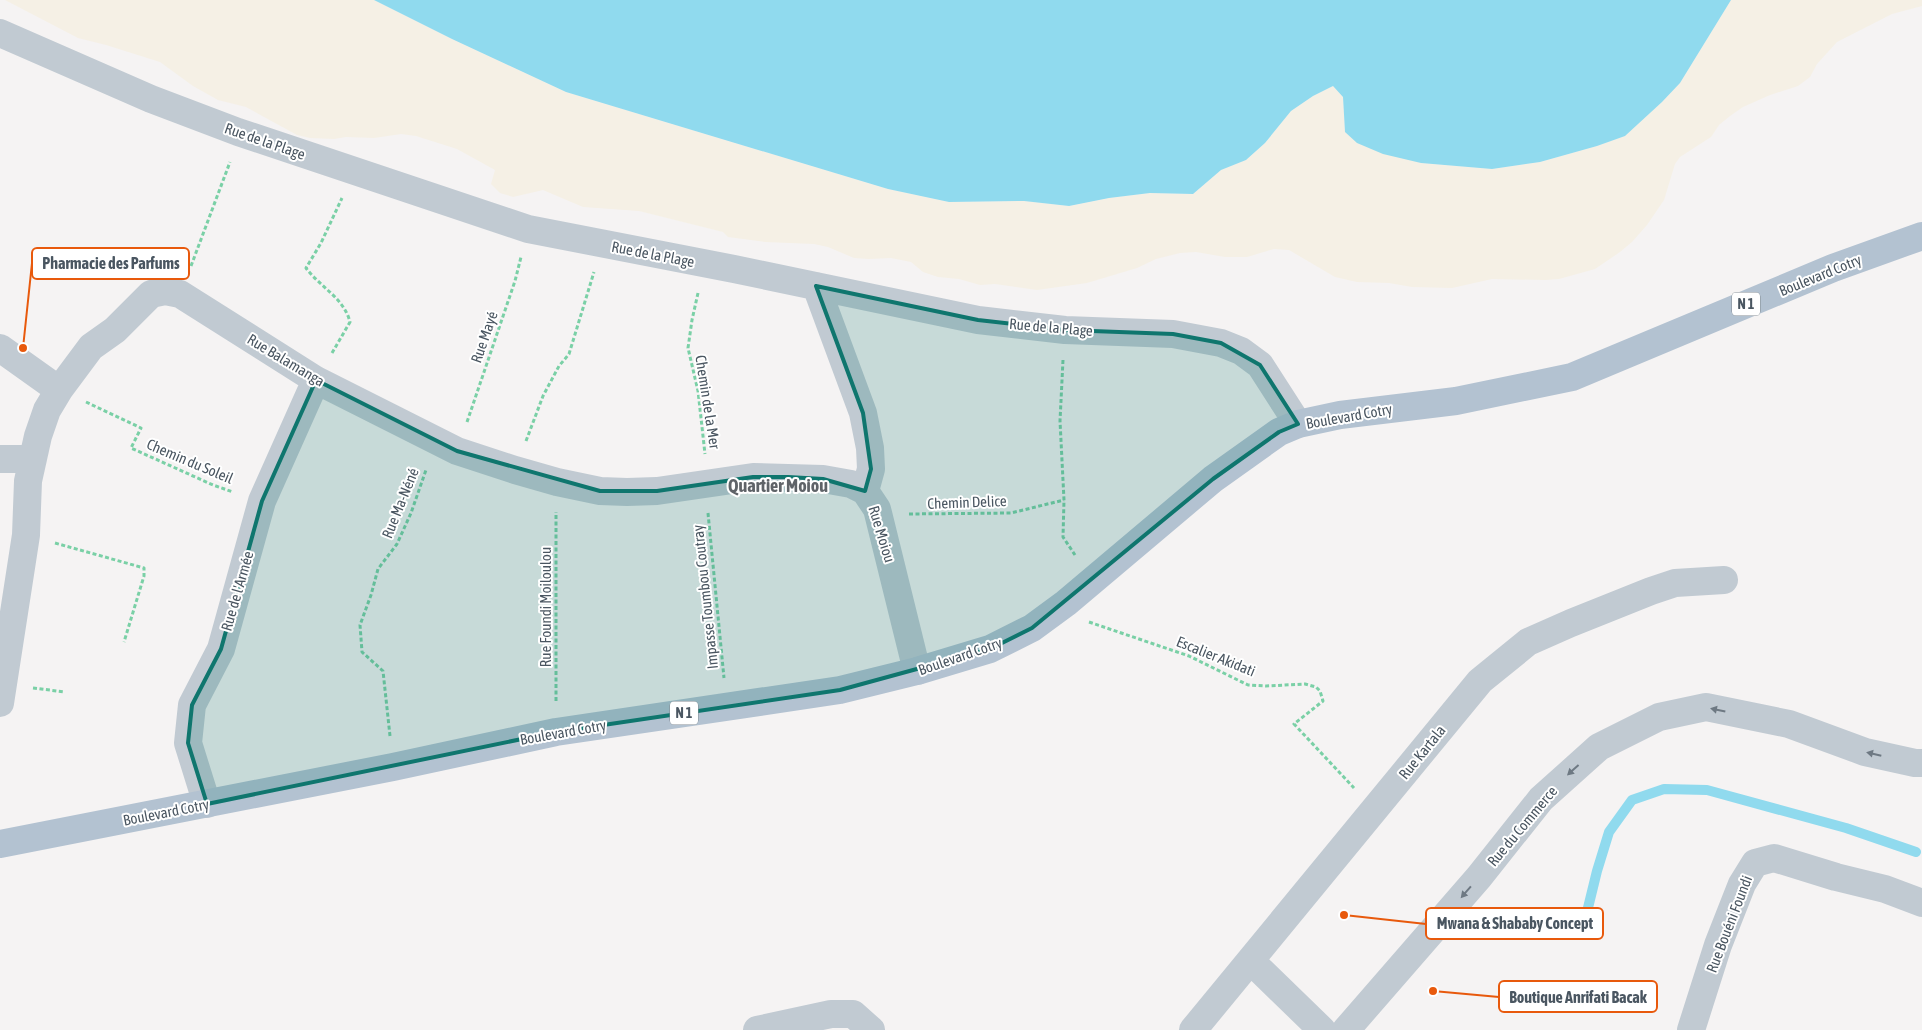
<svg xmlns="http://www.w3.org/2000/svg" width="1922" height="1030" viewBox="0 0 1922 1030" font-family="'Asap Condensed',sans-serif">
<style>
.sand{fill:#f5f0e5}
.water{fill:#90daee}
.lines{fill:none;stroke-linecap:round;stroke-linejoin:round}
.stream{stroke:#90daee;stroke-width:10}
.path{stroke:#7ad0a6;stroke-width:3;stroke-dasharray:4 2.5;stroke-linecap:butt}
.minor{stroke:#c1cad2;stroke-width:28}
.primary{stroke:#b3c2d1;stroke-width:28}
.oneway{fill:#6e7983}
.marked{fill:#0f766e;fill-opacity:0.2;stroke:#0f766e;stroke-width:4;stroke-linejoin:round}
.labels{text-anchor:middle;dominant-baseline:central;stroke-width:4;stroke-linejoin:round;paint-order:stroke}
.shield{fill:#fff;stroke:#808990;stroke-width:1}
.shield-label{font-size:14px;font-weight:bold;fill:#4a5661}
.street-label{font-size:15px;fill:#4a5661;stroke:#fff}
.quarter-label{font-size:18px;font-weight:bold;fill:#5f6368;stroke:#fff}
.leader{fill:none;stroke:#e8590c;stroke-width:2}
.callout-dot{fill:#e8590c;stroke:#fff;stroke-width:2}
.callout{fill:#fff;stroke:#e8590c;stroke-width:2}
.callout-label{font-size:16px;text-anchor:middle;font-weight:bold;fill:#4a5661}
</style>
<rect width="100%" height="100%" fill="#f5f3f3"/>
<path class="sand" d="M 5,0 L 374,0 L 452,39 L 566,92 L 888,189 L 949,202 L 1024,201 L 1069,206 L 1109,198 L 1150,193 L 1193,194 L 1221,170 L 1246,160 L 1265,143 L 1291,111 L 1313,96 L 1333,86 L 1343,97 L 1345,132 L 1421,163 L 1492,169 L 1540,162 L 1597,146 L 1625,136 L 1662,102 L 1680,83 L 1731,0 L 1922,0 L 1922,6 L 1892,14 L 1837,42 L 1817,64 L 1810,77 L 1798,86 L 1770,95 L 1743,107 L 1730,116 L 1719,125 L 1711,137 L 1680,157 L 1675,164 L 1664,200 L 1647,225 L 1632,242 L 1620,252 L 1595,269 L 1559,279 L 1545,280 L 1492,279 L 1452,288 L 1412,287 L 1389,283 L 1357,282 L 1335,277 L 1289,250 L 1274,249 L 1247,257 L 1225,257 L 1196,252 L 1180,253 L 1156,259 L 1137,268 L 1087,283 L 1037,290 L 995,284 L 980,285 L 959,279 L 938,277 L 923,272 L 911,262 L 891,258 L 869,259 L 854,258 L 828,247 L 814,244 L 765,242 L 728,237 L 723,232 L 639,211 L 583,207 L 543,190 L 513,197 L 500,193 L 491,184 L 495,170 L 457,149 L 416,136 L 401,134 L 374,138 L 346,137 L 334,139 L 310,138 L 297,135 L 246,107 L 218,100 L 193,86 L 160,62 L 106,45 L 78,38 Z"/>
<path class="water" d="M 374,0 L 1731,0 L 1680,83 L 1662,102 L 1625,136 L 1597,146 L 1540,162 L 1492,169 L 1421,163 L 1383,154 L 1357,143 L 1345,132 L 1343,97 L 1333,86 L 1313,96 L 1291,111 L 1265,143 L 1246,160 L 1221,170 L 1193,194 L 1150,193 L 1109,198 L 1069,206 L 1024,201 L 949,202 L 888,189 L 566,92 L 452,39 Z"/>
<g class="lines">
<path class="stream" d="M 1585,920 L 1597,871 L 1609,832 L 1632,800 L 1664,789 L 1707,790 L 1846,828 L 1916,852"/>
<path class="path" d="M 191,266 L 230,162
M 698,293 L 692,320 L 688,348 L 698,391 L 705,454
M 332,353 L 350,322 C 344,298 320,287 306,268 L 321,243 L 342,198
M 1063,360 L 1060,421 L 1064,500 L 1063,537 L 1075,555
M 86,402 L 141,428 L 131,448 L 213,485 L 233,492
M 467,422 L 515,281 L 521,257
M 526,441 L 543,396 L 559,366 L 569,354 L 594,272
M 708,513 L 724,678
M 909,514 L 1011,513 L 1064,500
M 55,543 L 144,568 L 144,576 L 124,642
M 1089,622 L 1189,656 L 1248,685 L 1266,686 L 1305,684 L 1316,687 L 1320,691 L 1323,701 L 1294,724 L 1354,788
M 33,688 L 65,692
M 556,701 L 556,512
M 390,736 L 383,671 L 362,652 L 360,625 L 371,595 L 378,569 L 397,544 L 411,513 L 426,470"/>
<path class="minor" d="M 0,33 L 151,99 L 238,132 L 528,229 L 734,269 L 978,320 L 1065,330 L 1173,334 L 1221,343 L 1241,351 L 1260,365 L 1298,424
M 816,286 L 863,413 L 870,448 L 871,469 L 865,491
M 0,348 L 59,390
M 0,459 L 32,459
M 0,703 L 26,535 L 28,481 L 38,436 L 47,410 L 59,390 L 91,347 L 115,330 L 151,294 L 165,291 L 180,294 L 316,380 L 457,451 L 515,470 L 557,482 L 600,491 L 627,492 L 657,491 L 753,477 L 823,479 L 851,484 L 865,491 L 877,509 L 917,671
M 207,804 L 188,743 L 192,705 L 221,649 L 262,501 L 316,380
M 1251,961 L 1322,1030
M 757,1030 L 831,1014 L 853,1014 L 871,1030
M 1193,1030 L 1480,681 L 1528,642 L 1571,623 L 1651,591 L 1675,583 L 1724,580
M 1346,1030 L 1479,877 L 1541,799 L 1599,747 L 1659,717 L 1706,707 L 1789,724 L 1865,752 L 1915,763 L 1922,763
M 1691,1030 L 1718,945 L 1742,884 L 1755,863 L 1774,858 L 1836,877 L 1885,889 L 1922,903"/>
<path class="primary" d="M 0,844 L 393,767 L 556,732 L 840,690 L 917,671 L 990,649 L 1032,628 L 1066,603 L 1213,479 L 1279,432 L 1298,424 L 1340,415 L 1456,401 L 1572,377 L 1833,268 L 1922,236"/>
</g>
<defs><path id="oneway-solid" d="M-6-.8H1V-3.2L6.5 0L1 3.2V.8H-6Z" transform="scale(1.25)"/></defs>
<g class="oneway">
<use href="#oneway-solid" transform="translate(1718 710) rotate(-168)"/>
<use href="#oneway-solid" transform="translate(1874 754) rotate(-167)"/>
<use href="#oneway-solid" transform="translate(1573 770) rotate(138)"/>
<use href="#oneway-solid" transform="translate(1466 892) rotate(131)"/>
</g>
<path class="marked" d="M 816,286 L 978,320 L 1065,330 L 1173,334 L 1221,343 L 1260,365 L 1298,424 L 1279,432 L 1213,479 L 1032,628 L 990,649 L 840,690 L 556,732 L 207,804 L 188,743 L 192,705 L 221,649 L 262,501 L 316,380 L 457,451 L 600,491 L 657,491 L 753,477 L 788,477 L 823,479 L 865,491 L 871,469 L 863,413 Z"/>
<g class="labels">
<g class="shield">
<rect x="1732" y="292.5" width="28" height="23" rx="4"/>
<rect x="670" y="701.5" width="28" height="23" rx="4"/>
</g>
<g class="shield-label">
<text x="1746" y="304">N 1</text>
<text x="684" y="713">N 1</text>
</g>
<g class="street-label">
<text transform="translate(265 141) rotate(19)">Rue de la Plage</text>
<text transform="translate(653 254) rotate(11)">Rue de la Plage</text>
<text transform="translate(1820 275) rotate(-22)">Boulevard Cotry</text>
<text transform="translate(1051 327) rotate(5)">Rue de la Plage</text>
<text transform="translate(484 337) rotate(-71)">Rue Mayé</text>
<text transform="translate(286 360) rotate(31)">Rue Balamanga</text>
<text transform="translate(708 402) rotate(81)">Chemin de la Mer</text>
<text transform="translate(1349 416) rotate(-10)">Boulevard Cotry</text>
<text transform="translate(190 461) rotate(23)">Chemin du Soleil</text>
<text transform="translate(967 502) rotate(-2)">Chemin Delice</text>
<text transform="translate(400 503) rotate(-68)">Rue Ma-Néné</text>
<text transform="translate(882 534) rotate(73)">Rue Moiou</text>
<text transform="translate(237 591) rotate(-74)">Rue de l'Armée</text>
<text transform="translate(705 597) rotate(-96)">Impasse Toumbou Coutray</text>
<text transform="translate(545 607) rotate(-90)">Rue Foundi Moiloulou</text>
<text transform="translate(960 656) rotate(-19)">Boulevard Cotry</text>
<text transform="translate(1216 656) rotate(22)">Escalier Akidati</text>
<text transform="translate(563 732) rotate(-10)">Boulevard Cotry</text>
<text transform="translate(1422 752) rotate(-51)">Rue Kartala</text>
<text transform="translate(166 812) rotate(-11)">Boulevard Cotry</text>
<text transform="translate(1522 826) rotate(-50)">Rue du Commerce</text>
<text transform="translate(1729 924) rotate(-69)">Rue Bouéni Foundi</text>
</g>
<g class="quarter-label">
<text x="778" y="485">Quartier Moiou</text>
</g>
</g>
<path class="leader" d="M23 348L32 263M1344 915L1426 924M1433 991L1499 997"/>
<g class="callout-dot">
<circle cx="23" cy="348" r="5"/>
<circle cx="1344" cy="915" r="5"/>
<circle cx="1433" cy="991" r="5"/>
</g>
<g class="callout">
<rect x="32" y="248" width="157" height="31" rx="5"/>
<rect x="1426" y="908" width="177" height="31" rx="5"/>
<rect x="1499" y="981" width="158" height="31" rx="5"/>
</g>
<g class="callout-label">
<text x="111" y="269">Pharmacie des Parfums</text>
<text x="1515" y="929">Mwana &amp; Shababy Concept</text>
<text x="1578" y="1003">Boutique Anrifati Bacak</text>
</g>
</svg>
